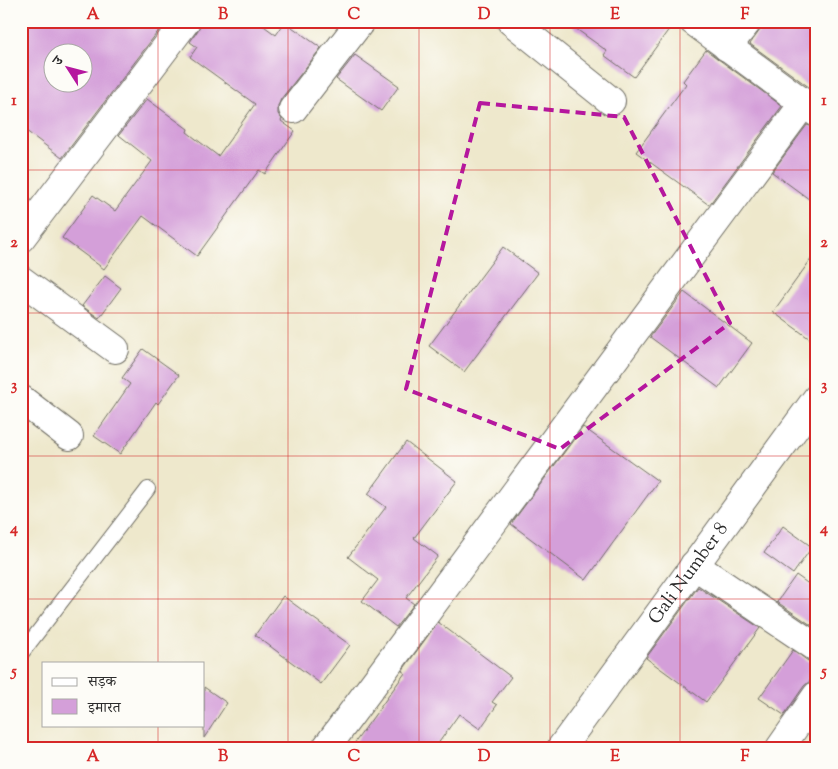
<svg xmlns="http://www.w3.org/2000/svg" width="838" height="769" viewBox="0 0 838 769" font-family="'Sorts Mill Goudy','Noto Serif Devanagari',serif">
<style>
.building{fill:#d49fd9;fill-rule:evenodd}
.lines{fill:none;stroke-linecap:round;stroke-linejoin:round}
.service-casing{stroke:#6f6d63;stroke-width:16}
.minor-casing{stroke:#6f6d63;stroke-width:30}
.service{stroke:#fff;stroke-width:14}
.minor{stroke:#fff;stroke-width:28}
.marked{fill:none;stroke:#b5179e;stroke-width:4;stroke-dasharray:10 6;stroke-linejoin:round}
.grid{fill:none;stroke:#d62828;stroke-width:1;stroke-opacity:0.55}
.labels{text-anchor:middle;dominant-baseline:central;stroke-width:4.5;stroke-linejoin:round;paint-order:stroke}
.street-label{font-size:19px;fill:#2b2b2b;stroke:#fdfcf7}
.neatline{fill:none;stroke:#d62828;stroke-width:2}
.grid-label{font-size:16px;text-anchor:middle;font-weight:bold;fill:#d62828}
</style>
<rect width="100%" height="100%" fill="#fdfcf7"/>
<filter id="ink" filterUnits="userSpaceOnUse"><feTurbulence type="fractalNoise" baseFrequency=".02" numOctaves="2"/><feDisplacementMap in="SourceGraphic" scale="10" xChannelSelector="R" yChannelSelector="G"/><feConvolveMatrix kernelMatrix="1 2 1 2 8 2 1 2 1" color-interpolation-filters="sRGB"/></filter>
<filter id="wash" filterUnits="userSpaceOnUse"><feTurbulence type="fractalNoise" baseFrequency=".0096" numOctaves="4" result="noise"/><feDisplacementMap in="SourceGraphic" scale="20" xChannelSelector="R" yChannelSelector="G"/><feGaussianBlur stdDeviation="1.12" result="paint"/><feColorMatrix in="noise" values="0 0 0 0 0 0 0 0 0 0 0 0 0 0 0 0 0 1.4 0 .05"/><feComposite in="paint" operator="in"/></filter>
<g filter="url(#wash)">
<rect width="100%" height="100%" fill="#eee8cc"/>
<g id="blocks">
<path class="building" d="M 21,21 L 166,21 L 62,158 L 21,127 ZM 52,52 L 82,52 L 82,82 L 52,82 Z
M 201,21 L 257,21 L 276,35 L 285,22 L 321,48 L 281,99 L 278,106 L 278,114 L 282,119 L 281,121 L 295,131 L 265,174 L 259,170 L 197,256 L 143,216 L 104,269 L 62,238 L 93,195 L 115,211 L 152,161 L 119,135 L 147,99 L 188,129 L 187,132 L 218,156 L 255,104 L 190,57 L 197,47 L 190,42 L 198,30 Z
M 565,21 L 675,21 L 634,77 L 604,55 L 607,51 Z
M 763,21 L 817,21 L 817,93 L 750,44 L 760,30 Z
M 706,50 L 782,106 L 709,205 L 636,152 L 686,84 L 683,81 Z
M 355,55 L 399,86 L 381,111 L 336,79 Z
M 807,125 L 817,128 L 817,205 L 772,172 Z
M 503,247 L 538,273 L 464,372 L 429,346 Z
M 817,251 L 817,344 L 773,312 Z
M 105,276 L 121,288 L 99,318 L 82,306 Z
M 684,292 L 752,343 L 719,388 L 650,337 Z
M 143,349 L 179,375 L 158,404 L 156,402 L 120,454 L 94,436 L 130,384 L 122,378 Z
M 583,427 L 658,481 L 586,580 L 511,524 Z
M 406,442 L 457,481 L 414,538 L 438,556 L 406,598 L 414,604 L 396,627 L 362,601 L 378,580 L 348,557 L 386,507 L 368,494 Z
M 783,526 L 812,547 L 793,574 L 764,553 Z
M 796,575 L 817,590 L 817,629 L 777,602 Z
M 698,587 L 760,628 L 706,702 L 646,658 Z
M 283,596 L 350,645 L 321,684 L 255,635 Z
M 438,622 L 511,677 L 492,702 L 497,705 L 480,729 L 459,714 L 435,748 L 351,748 L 405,673 L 402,671 Z
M 793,650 L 808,661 L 817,663 L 817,680 L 810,681 L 804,686 L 784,715 L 759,698 Z
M 204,687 L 227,703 L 204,738 Z"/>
</g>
</g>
<g filter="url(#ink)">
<use href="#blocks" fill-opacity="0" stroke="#6f6d63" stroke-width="1"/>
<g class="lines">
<g class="service-casing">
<path id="service" d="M 21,654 L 148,489"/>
</g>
<g class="minor-casing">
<g id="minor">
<path d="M 511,21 L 611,101"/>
<path d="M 693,21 L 817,113"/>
<path d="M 727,47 L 748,21"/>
<path d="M 293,109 L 361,21"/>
<path d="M 21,238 L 186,21"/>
<path d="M 21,280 L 115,349"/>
<path d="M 21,399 L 69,436"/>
<path d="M 694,565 L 817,648"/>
<path d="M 326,748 L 804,103"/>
<path id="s1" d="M 561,748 L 817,398"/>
<path d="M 780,748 L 817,695"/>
</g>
</g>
<use href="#service" class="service"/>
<use href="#minor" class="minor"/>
</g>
</g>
<path class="marked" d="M 480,103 L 624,117 L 730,323 L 560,449 L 406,389 Z"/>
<path class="grid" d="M 158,21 L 158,663M 288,21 L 288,748M 419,21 L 419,748M 550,21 L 550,748M 680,21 L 680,748M 21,170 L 817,170M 21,313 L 817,313M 21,456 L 817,456M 21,599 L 817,599M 158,725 L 158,748"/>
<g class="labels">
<g class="street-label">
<text stroke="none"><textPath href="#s1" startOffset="216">Gali Number 8</textPath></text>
</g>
</g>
<rect width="838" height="769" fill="none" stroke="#fdfcf7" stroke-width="55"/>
<rect x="42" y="662" width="162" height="65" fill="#fdfcf7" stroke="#a9a8a5"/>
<rect x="52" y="678" width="25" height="8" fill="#ffffff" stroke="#a9a8a5"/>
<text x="88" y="686" font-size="15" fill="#2b2b2b">सड़क</text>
<rect x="52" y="699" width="25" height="15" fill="#d49fd9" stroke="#a9a8a5"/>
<text x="88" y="712" font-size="15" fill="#2b2b2b">इमारत</text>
<g transform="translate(68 68) rotate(306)"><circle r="24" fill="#fdfcf7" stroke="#a9a8a5"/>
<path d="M0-4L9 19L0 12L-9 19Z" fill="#b5179e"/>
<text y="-8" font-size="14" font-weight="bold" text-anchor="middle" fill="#2b2b2b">उ</text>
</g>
<rect x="28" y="28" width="782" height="714" class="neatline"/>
<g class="grid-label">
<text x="93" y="19">A</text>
<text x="223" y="19">B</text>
<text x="354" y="19">C</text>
<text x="484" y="19">D</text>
<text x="615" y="19">E</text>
<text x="745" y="19">F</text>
<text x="14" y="105">1</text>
<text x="824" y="105">1</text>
<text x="14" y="247">2</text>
<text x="824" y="247">2</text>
<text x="14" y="390">3</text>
<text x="824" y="390">3</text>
<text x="14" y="533">4</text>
<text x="824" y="533">4</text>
<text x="14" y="676">5</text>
<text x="824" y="676">5</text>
<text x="93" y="761">A</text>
<text x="223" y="761">B</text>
<text x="354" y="761">C</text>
<text x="484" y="761">D</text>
<text x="615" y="761">E</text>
<text x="745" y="761">F</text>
</g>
</svg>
